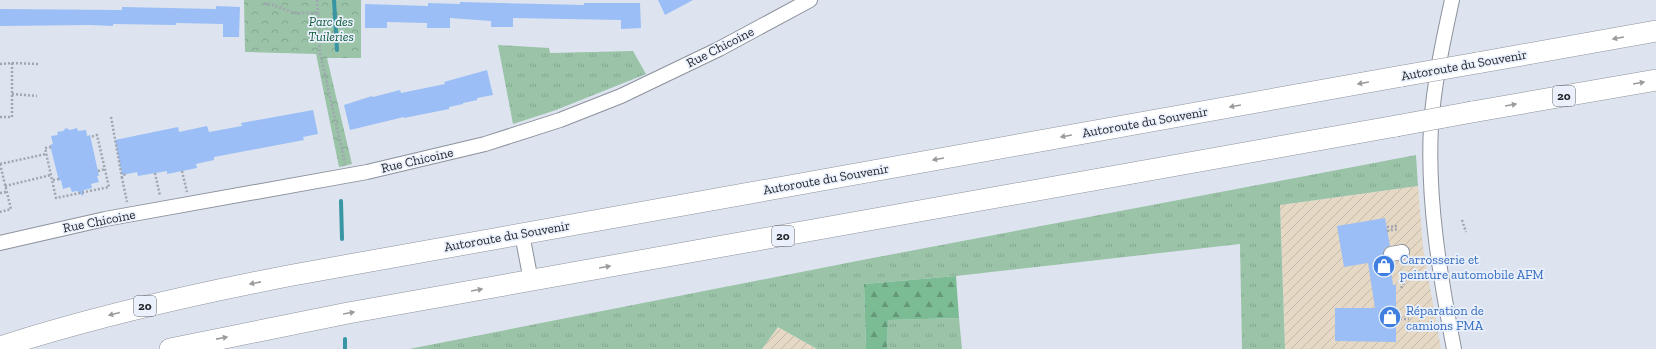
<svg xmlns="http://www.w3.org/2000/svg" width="1656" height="349" viewBox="0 0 1656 349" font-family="'Zilla Slab',serif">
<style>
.industrial{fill:url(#industrial-furrows)}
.grass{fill:url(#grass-tufts)}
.forest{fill:url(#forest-firs)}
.park{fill:url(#park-crowns)}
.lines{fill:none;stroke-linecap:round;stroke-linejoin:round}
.stream{stroke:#3895a4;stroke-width:4}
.building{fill:#9abef5}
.minor-casing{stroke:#8c929c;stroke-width:16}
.highway-casing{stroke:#8c929c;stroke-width:22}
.path{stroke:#a0a6af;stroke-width:2.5;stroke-dasharray:2 2;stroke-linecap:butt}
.minor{stroke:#fff;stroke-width:14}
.highway{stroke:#fff;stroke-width:21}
.highway-bridge-casing{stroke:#8c929c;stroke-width:22;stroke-linecap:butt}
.highway-bridge{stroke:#fff;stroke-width:21}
.oneway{fill:#9a9b9d}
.labels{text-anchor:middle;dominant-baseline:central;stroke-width:3.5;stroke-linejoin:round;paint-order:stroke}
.shield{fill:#eaf1fc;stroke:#5b5f66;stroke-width:1}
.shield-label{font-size:12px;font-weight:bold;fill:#1e2125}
.park-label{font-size:13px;font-style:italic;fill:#105c37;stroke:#eaf1fc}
.street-label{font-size:13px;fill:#1e2125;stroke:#eaf1fc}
.shop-label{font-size:13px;fill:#366cbe;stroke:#eaf1fc;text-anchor:start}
</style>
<defs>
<pattern id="industrial-furrows" width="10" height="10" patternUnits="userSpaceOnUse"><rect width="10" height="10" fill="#e5d8c4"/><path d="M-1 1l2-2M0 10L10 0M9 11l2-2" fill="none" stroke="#c4b9a8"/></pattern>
<pattern id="grass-tufts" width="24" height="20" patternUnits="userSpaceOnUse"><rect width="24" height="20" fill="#9ac3a8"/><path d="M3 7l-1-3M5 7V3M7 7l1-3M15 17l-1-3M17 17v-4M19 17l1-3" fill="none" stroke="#84a790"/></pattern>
<pattern id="forest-firs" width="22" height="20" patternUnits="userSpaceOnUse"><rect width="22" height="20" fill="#7cbc94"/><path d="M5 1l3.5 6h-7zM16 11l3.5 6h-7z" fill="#659879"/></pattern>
<pattern id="park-crowns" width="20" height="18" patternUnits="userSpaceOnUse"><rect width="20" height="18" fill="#9ac3a8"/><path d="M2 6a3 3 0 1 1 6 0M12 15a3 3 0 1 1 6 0" fill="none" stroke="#84a790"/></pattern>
</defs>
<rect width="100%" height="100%" fill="#dde4ef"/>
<path class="industrial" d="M 1418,186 L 1423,248 L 1441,349 L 1285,349 L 1280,205 Z
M 778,327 L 817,349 L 762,349 Z"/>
<path class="grass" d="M 498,45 L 549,48 L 550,53 L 633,51 L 646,74 L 556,110 L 513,124 Z
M 1416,155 L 1418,186 L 1280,205 L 1285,349 L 1242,349 L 1240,244 L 956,276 L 864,284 L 866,349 L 817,349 L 778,327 L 762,349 L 409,349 L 857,261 Z
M 959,318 L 962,349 L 887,349 L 888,320 Z"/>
<path class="forest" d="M 956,276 L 959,318 L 888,320 L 887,349 L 866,349 L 864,284 Z"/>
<path class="park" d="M 244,0 L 361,0 L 361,58 L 327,58 L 352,164 L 339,167 L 316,54 L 245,52 Z"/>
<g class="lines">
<path class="stream" d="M 334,0 L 337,50
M 341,201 L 342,239
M 345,339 L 345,349"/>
</g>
<path class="building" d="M 658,0 L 693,0 L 665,15 Z
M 460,2 L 584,5 L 584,3 L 640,3 L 641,28 L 621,29 L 621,20 L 513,18 L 513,27 L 491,27 L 491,21 L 450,18 L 450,28 L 427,28 L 427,23 L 387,22 L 387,28 L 365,28 L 365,4 L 428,6 L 428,3 L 460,4 Z
M 216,6 L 240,7 L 239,37 L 223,37 L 223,24 L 176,23 L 176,25 L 113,24 L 113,26 L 90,25 L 0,26 L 0,9 L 122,10 L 122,7 L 216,9 Z
M 487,70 L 493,95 L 477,98 L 477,100 L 463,103 L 463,104 L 449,107 L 449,109 L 404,118 L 404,117 L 350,130 L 344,105 L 372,96 L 373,97 L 400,90 L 401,93 L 445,84 L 444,82 Z
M 313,110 L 318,134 L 303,137 L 304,140 L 214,157 L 214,160 L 196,164 L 197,168 L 167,174 L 167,171 L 138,176 L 137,172 L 122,175 L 115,140 L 178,127 L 179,132 L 207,126 L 209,132 L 242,126 L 241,123 Z
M 66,128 L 70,130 L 77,128 L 78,131 L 86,130 L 87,136 L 90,135 L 99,176 L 97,176 L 99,182 L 91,184 L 92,188 L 84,190 L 83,196 L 77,191 L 72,192 L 70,187 L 63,189 L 61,180 L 59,181 L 50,145 L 53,144 L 51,136 L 58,135 L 57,132 L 63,131 Z
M 1385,218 L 1390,246 L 1385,248 L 1383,255 L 1385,260 L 1390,262 L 1393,285 L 1396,285 L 1396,342 L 1335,341 L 1335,308 L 1375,308 L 1368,263 L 1344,267 L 1337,226 Z"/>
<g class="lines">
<g class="minor-casing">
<path id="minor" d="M 1452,0 C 1443,41 1434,83 1431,126 C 1427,200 1440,276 1454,349
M 522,234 L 531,281
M 0,243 L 105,219 L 367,172 L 485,144 L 560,120 L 621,96 L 719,49 L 810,0
M 1391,254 L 1402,252"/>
</g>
<g class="highway-casing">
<path id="highway" d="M 1477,63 L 1656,31
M 1472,112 L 1656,80
M 0,347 C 96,316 194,294 293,275 L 1402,76
M 170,349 L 348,313 L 1396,126"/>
</g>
<path class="path" d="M 317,0 L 318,13
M 264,4 L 271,4 L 294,13 L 318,13 L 320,53 L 345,163
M 12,63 L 39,64
M 0,64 L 12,63 L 12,117 L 0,117
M 12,94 L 37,96
M 111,117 L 122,178
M 51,147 L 45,148 L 56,198 L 109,187 L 97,135 L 90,137
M 0,164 L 11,209 L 0,212
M 0,164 L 46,154
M 98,171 L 105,169
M 182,171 L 187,192
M 155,173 L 160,196
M 125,174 L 122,178 L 127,202
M 53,180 L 59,179
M 5,186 L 51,175
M 0,193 L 6,192
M 1462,220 L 1466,232
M 1387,227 L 1398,226
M 1387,231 L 1398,229
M 1401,288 L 1406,279
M 1396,319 L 1409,319"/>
<use href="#minor" class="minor"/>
<use href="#highway" class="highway"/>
<g class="highway-bridge-casing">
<path id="highway-bridge" d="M 1402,76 L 1477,63
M 1396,126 L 1472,112"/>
</g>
<use href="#highway-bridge" class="highway-bridge"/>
</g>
<defs><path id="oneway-solid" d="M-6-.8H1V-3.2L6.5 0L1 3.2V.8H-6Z"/></defs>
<g class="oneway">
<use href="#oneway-solid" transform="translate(1618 38) rotate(170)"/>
<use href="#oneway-solid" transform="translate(1363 83) rotate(170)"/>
<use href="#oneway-solid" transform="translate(1639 83) rotate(-10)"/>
<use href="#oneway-solid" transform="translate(1511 105) rotate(-10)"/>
<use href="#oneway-solid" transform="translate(1235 106) rotate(170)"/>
<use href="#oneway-solid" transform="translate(1066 136) rotate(170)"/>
<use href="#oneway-solid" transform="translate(938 159) rotate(170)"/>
<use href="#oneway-solid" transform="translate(605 267) rotate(-10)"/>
<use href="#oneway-solid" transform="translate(255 283) rotate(169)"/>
<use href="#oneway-solid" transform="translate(477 290) rotate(-10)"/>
<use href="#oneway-solid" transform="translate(349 313) rotate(-10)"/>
<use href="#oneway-solid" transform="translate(114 314) rotate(166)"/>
<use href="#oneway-solid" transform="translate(222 338) rotate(-11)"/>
</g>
<defs>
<g id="shop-disc" transform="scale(1.15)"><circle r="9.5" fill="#3f7fe0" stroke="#eaf1fc"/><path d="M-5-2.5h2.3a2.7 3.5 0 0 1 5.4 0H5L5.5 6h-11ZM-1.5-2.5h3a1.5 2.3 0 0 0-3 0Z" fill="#fff"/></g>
</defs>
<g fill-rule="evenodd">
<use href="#shop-disc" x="1384" y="266"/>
<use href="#shop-disc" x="1390" y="317"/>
</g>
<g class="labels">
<g class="shield">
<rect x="1553" y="86" width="22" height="20" rx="3"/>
<rect x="772" y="226" width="22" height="20" rx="3"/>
<rect x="134" y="296" width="22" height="20" rx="3"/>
</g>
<g class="shield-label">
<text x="1564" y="96">20</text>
<text x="783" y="236">20</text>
<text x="145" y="306">20</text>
</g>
<g class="park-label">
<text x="331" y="21">Parc des<tspan x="331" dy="15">Tuileries</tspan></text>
</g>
<g class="street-label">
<text transform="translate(720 47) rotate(-27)">Rue Chicoine</text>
<text transform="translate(1464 65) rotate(-10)">Autoroute du Souvenir</text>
<text transform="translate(1145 122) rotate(-10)">Autoroute du Souvenir</text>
<text transform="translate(417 160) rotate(-13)">Rue Chicoine</text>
<text transform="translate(826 179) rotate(-10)">Autoroute du Souvenir</text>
<text transform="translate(99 221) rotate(-11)">Rue Chicoine</text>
<text transform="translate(507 236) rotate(-10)">Autoroute du Souvenir</text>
</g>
<g class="shop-label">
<text x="1400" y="259">Carrosserie et<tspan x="1400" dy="15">peinture automobile AFM</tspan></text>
<text x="1406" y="310">Réparation de<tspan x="1406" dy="15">camions FMA</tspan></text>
</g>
</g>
</svg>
